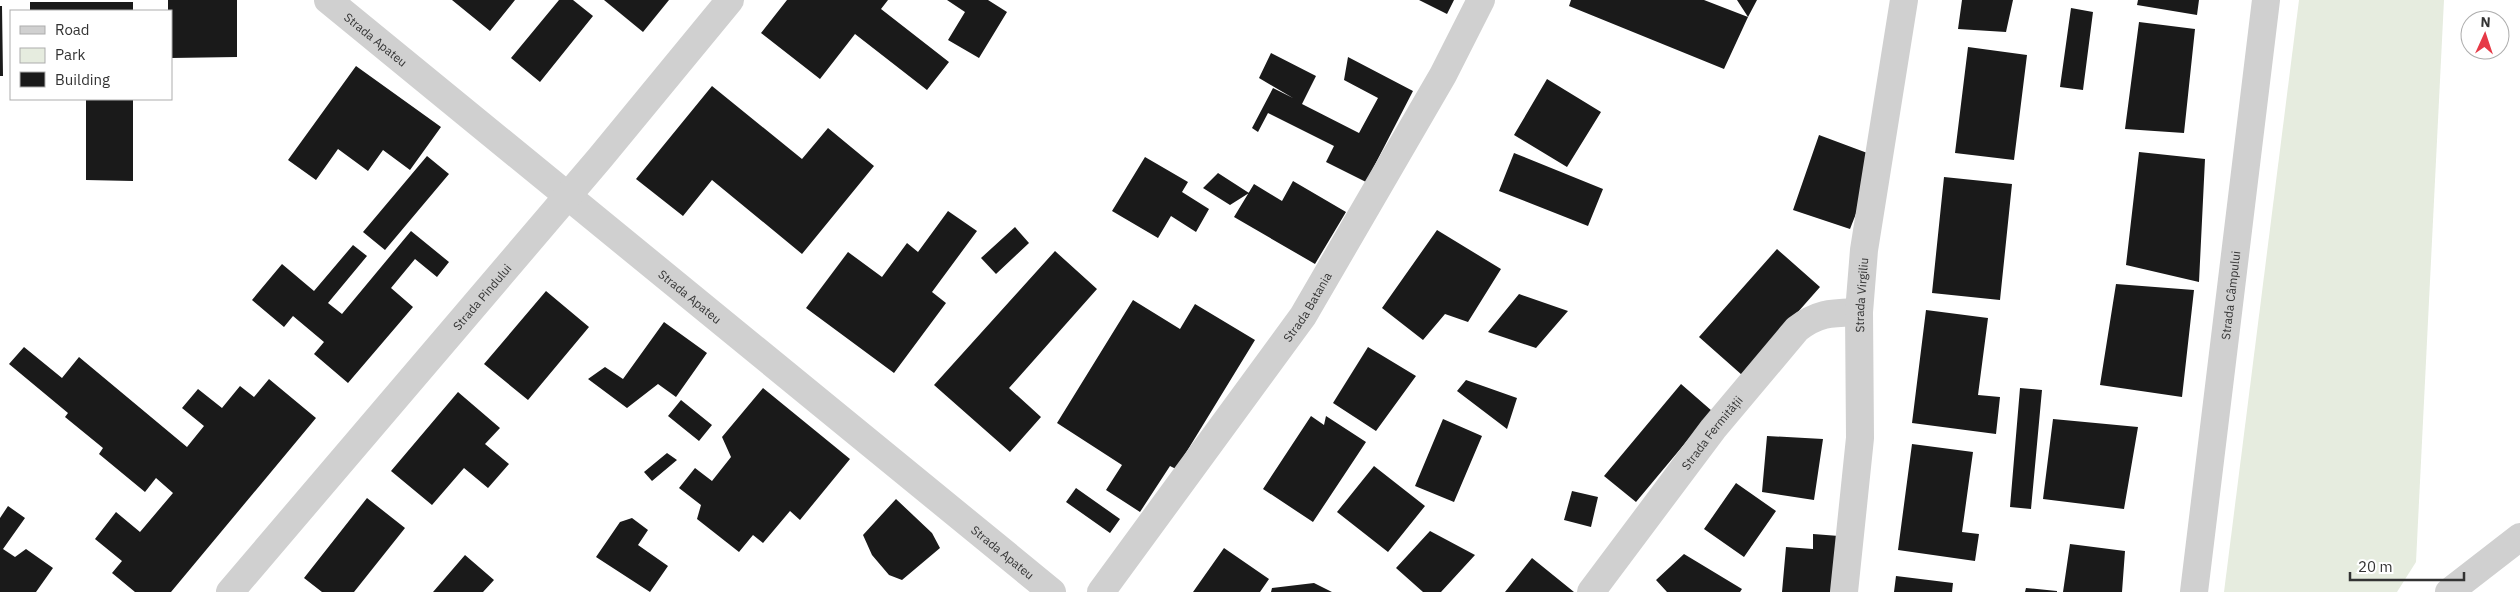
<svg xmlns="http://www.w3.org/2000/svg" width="2520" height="592" viewBox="0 0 2520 592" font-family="'IBM Plex Sans',sans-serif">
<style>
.green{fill:#e6ecdf}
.building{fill:#1a1a1a}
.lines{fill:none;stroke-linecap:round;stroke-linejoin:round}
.minor{stroke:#d0d0d0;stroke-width:28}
.labels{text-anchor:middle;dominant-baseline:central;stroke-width:5;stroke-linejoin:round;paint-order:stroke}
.street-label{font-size:12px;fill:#333;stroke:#fff}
</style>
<rect width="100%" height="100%" fill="#fff"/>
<path class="green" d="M 2299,0 L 2444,0 L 2416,562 L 2397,592 L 2224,592 Z"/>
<path class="building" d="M 168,0 L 237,0 L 237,57 L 171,58 L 171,11 L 168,11 Z
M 452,0 L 515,0 L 490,31 Z
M 559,0 L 573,0 L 593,16 L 540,82 L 511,58 Z
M 604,0 L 669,0 L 643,32 Z
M 787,0 L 888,0 L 881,9 L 949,62 L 927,90 L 855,34 L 820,79 L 761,33 Z
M 947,0 L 988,0 L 1007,12 L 979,58 L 948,40 L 965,12 Z
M 1419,0 L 1454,0 L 1447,14 Z
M 1571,0 L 1704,0 L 1748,17 L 1724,69 L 1569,6 Z
M 1737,0 L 1757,0 L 1748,17 Z
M 1962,0 L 2013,0 L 2006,32 L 1958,29 Z
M 2138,0 L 2199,0 L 2197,15 L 2137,5 Z
M 30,2 L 133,2 L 133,11 L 30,11 Z
M 0,6 L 2,6 L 3,76 L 0,76 Z
M 2071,8 L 2093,12 L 2083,90 L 2060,87 Z
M 2139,22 L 2195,29 L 2184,133 L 2125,129 Z
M 1968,47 L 2027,55 L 2014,160 L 1955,153 Z
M 1271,53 L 1316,76 L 1302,104 L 1359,133 L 1378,98 L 1344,80 L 1348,57 L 1413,91 L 1366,182 L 1326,162 L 1334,146 L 1268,113 L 1258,132 L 1252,128 L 1273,88 L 1293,98 L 1259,78 Z
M 356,66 L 441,127 L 410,170 L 383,150 L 368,171 L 338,149 L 316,180 L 288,160 Z
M 1547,79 L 1601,112 L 1567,167 L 1514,135 Z
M 712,86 L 802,159 L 828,128 L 874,166 L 802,254 L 712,180 L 683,216 L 636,179 Z
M 86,99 L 133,99 L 133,181 L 86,180 Z
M 1819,135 L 1878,157 L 1850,229 L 1793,210 Z
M 2139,152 L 2205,159 L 2199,282 L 2126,265 Z
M 1514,153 L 1603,189 L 1588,226 L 1499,191 Z
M 427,156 L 449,174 L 385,250 L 363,232 Z
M 1145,157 L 1188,182 L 1182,192 L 1209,209 L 1196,232 L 1171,216 L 1158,238 L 1112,211 Z
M 1218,173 L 1249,193 L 1230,205 L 1203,188 Z
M 1944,177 L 2012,184 L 2000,300 L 1932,293 Z
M 1293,181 L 1346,212 L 1315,264 L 1234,217 L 1254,184 L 1282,201 Z
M 948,211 L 977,231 L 932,292 L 946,303 L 894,373 L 806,308 L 848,252 L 882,277 L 907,243 L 918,252 Z
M 1015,227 L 1029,243 L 996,274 L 981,258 Z
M 1437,230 L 1501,269 L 1468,322 L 1445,314 L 1423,340 L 1382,308 Z
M 411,231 L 449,262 L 437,277 L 415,259 L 391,288 L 413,307 L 348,383 L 314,354 L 324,342 L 293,316 L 284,327 L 252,300 L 282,264 L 314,291 L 353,245 L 367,256 L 328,303 L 342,314 Z
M 1777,249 L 1820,287 L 1742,375 L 1699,337 Z
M 1055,251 L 1097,289 L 1009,388 L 1041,417 L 1010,452 L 934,385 Z
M 2116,284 L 2194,290 L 2182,397 L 2100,385 Z
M 546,291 L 589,327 L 528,400 L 484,364 Z
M 1519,294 L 1568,311 L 1536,348 L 1488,332 Z
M 1133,300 L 1180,329 L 1195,304 L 1255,340 L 1176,469 L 1170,466 L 1140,512 L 1106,490 L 1122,465 L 1057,423 Z
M 1926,310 L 1988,318 L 1978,395 L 2000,397 L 1996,434 L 1912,423 Z
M 664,322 L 707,353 L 676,397 L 658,384 L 627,408 L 588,379 L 605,367 L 623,379 Z
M 24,347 L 62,378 L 79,357 L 187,447 L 204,426 L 182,408 L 198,389 L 222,408 L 240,386 L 254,397 L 269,379 L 316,418 L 171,592 L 135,592 L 112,573 L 122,561 L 95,539 L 116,512 L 140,532 L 173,493 L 156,478 L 145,492 L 99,454 L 103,448 L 65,417 L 68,413 L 9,364 Z
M 1368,347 L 1416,376 L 1376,431 L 1333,403 Z
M 1466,380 L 1517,398 L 1507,429 L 1457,391 Z
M 1681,384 L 1712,411 L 1636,502 L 1604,476 Z
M 763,388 L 850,459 L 800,520 L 790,511 L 763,543 L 753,535 L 739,552 L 697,519 L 701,505 L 679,488 L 695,468 L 712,481 L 731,457 L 722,437 Z
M 2020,388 L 2042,390 L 2031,509 L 2010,507 Z
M 458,392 L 500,428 L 485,444 L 509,464 L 488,488 L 464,468 L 432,505 L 391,471 Z
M 681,400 L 712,425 L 699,441 L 668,416 Z
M 1311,416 L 1324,425 L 1326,416 L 1366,442 L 1313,522 L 1263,489 Z
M 1443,419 L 1482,436 L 1454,502 L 1415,486 Z
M 2053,419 L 2138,427 L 2124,509 L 2043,499 Z
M 1767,436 L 1823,439 L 1814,500 L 1762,492 Z
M 1912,444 L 1973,452 L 1962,532 L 1979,534 L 1975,561 L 1898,550 Z
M 667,453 L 677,460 L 652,481 L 644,472 Z
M 1374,466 L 1425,506 L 1388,552 L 1337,512 Z
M 1736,483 L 1776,511 L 1744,557 L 1704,529 Z
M 1076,488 L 1120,519 L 1110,533 L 1066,502 Z
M 1572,491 L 1598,497 L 1591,527 L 1564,520 Z
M 367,498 L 405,528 L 354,592 L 322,592 L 304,578 Z
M 896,499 L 932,533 L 940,548 L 902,580 L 889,575 L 872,555 L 863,535 Z
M 8,506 L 25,518 L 3,549 L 15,557 L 26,549 L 53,568 L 36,592 L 0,592 L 0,518 Z
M 632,518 L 648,530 L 638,545 L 668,566 L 650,592 L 596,557 L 620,522 Z
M 1430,531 L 1475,555 L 1441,592 L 1423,592 L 1396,568 Z
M 1813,534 L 1839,536 L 1835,592 L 1782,592 L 1786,547 L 1813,549 Z
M 2070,544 L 2125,551 L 2122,592 L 2063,592 Z
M 1224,548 L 1269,579 L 1260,592 L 1193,592 Z
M 1684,554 L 1742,589 L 1740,592 L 1667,592 L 1656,580 Z
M 465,555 L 494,580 L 483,592 L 433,592 Z
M 1532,558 L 1574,592 L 1505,592 Z
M 1896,576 L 1953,583 L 1952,592 L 1894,592 Z
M 1314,583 L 1332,592 L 1271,592 L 1272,588 Z
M 2026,588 L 2057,591 L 2057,592 L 2025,592 Z"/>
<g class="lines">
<g class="minor">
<path id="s1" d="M 328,0 L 1052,592"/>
<path id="s2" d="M 230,592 L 600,158 L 730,0"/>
<path id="s3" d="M 1101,592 L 1303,316 L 1443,75 L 1481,0"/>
<path id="s4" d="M 1591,592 L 1713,429 L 1797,329 C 1819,312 1833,313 1859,312"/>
<path id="s5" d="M 1844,592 L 1860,438 L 1859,312 L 1864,250 L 1904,0"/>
<path id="s6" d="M 2194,592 L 2266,0"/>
<path d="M 2449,592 L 2520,537"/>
</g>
</g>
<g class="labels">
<g class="street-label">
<text stroke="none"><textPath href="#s1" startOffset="62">Strada Apateu</textPath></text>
<text stroke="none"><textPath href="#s5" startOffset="298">Strada Virgiliu</textPath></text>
<text stroke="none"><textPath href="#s1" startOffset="468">Strada Apateu</textPath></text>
<text stroke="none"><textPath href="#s6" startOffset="299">Strada Câmpului</textPath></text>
<text stroke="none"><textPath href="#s2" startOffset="388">Strada Pindului</textPath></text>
<text stroke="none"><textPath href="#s3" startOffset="352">Strada Batania</textPath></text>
<text stroke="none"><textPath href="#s4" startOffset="200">Strada Fermității</textPath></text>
<text stroke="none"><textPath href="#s1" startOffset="872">Strada Apateu</textPath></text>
</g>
</g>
<rect x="10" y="10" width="162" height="90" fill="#ffffff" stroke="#adadad"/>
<rect x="20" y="26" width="25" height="8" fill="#d0d0d0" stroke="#adadad"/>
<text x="55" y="35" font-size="15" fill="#333333">Road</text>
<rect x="20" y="48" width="25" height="15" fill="#e6ecdf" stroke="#adadad"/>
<text x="55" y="60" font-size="15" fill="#333333">Park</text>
<rect x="20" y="72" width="25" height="15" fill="#1a1a1a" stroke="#adadad"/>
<text x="55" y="85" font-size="15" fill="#333333">Building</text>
<g transform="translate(2485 35) rotate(3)"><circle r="24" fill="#ffffff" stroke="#adadad"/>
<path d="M0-4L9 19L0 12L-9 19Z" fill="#e63946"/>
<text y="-8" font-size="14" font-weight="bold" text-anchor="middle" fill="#333333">N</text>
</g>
<path d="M2350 572v8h114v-8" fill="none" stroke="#333333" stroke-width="2.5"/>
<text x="2358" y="572" font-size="15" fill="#333333" stroke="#ffffff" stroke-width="4" paint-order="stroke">20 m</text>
</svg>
